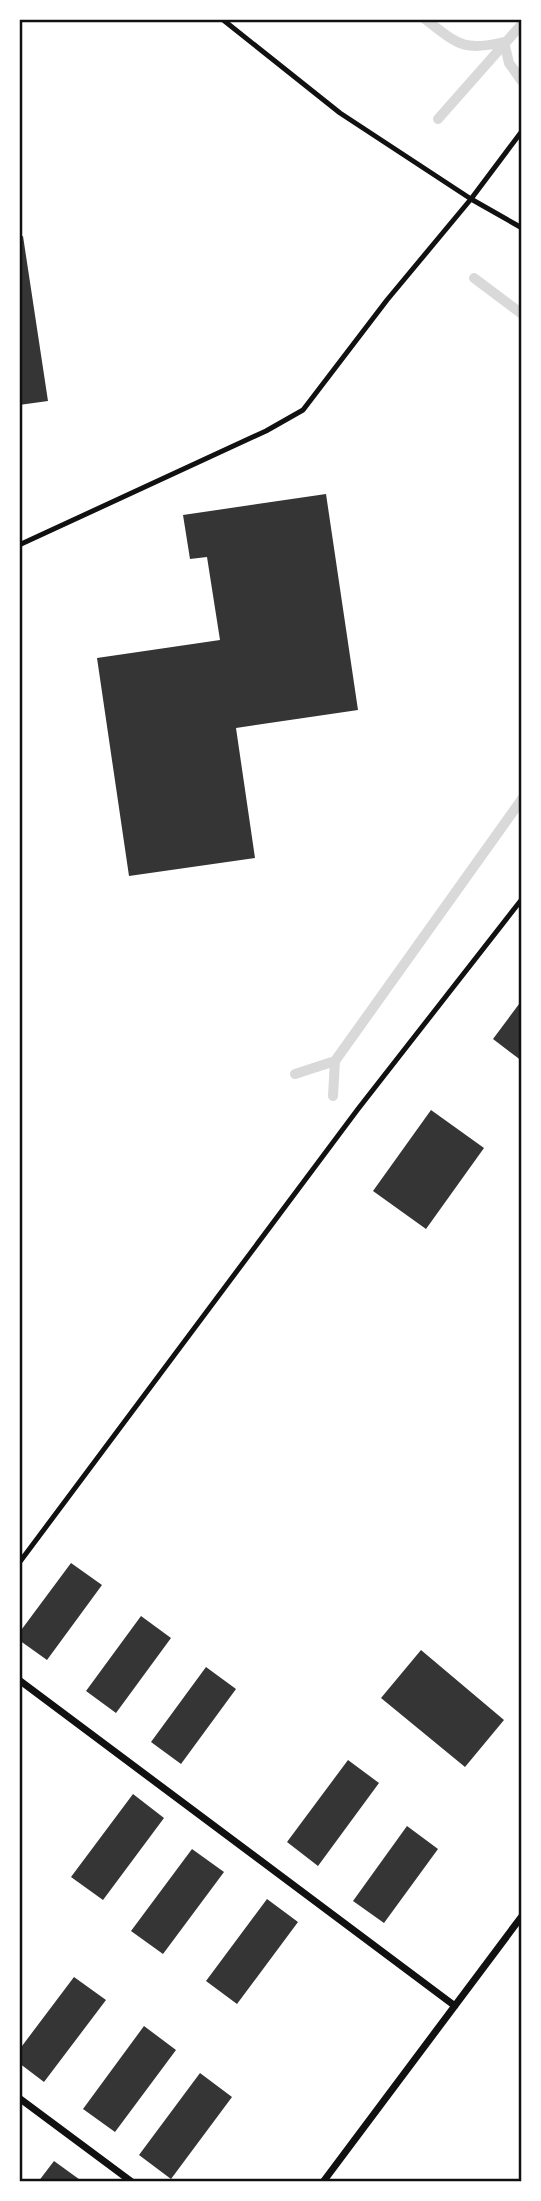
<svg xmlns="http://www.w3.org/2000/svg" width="541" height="2201" viewBox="0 0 541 2201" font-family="Arial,sans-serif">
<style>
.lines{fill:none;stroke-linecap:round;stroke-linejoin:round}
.stream{stroke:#d9d9d9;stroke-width:10}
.building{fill:#353535}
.service{stroke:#111;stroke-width:5}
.minor{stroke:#111;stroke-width:7}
.neatline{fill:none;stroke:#111;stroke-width:2.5}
</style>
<rect width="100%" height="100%" fill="#fff"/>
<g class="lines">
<path class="stream" d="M 425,19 C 458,44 462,52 504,42
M 504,42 L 509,63 L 521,80
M 438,119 L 522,24
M 474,278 L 522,314
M 295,1074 L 335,1061 L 522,799
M 333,1096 L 335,1061"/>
</g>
<path class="building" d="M 23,236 L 48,401 L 19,405 L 19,237 Z
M 326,494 L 358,710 L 236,728 L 255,858 L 129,876 L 97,658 L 220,640 L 207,557 L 190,559 L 183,515 Z
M 522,1000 L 522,1061 L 493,1039 Z
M 431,1110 L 484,1148 L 426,1229 L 373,1191 Z
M 71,1563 L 102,1585 L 47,1660 L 19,1640 L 19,1633 Z
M 141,1616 L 171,1638 L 116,1713 L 86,1691 Z
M 421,1650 L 504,1720 L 465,1767 L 381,1698 Z
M 206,1667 L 236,1689 L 181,1764 L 151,1742 Z
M 348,1760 L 379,1783 L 318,1866 L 287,1842 Z
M 133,1794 L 164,1818 L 103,1900 L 71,1877 Z
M 407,1826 L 438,1849 L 384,1923 L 353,1901 Z
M 192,1849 L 224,1872 L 163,1954 L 131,1931 Z
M 267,1899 L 298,1922 L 237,2004 L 206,1981 Z
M 74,1977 L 106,2000 L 44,2082 L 19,2063 L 19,2050 Z
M 144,2026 L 176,2050 L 115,2132 L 83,2109 Z
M 200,2073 L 232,2097 L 171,2179 L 139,2155 Z
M 54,2161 L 83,2182 L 38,2182 Z"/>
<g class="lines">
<path class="service" d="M 222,19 L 340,113 L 471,199 L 522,228
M 19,545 L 266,431 L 303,410 L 387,300 L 471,199 L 522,131
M 19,1563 L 358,1109 L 522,899"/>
<path class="minor" d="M 19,1680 L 455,2006
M 19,2098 L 132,2182
M 323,2182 L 522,1916"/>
</g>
<rect width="541" height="2201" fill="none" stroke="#ffffff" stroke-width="42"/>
<rect x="21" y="21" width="499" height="2159" class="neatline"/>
</svg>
